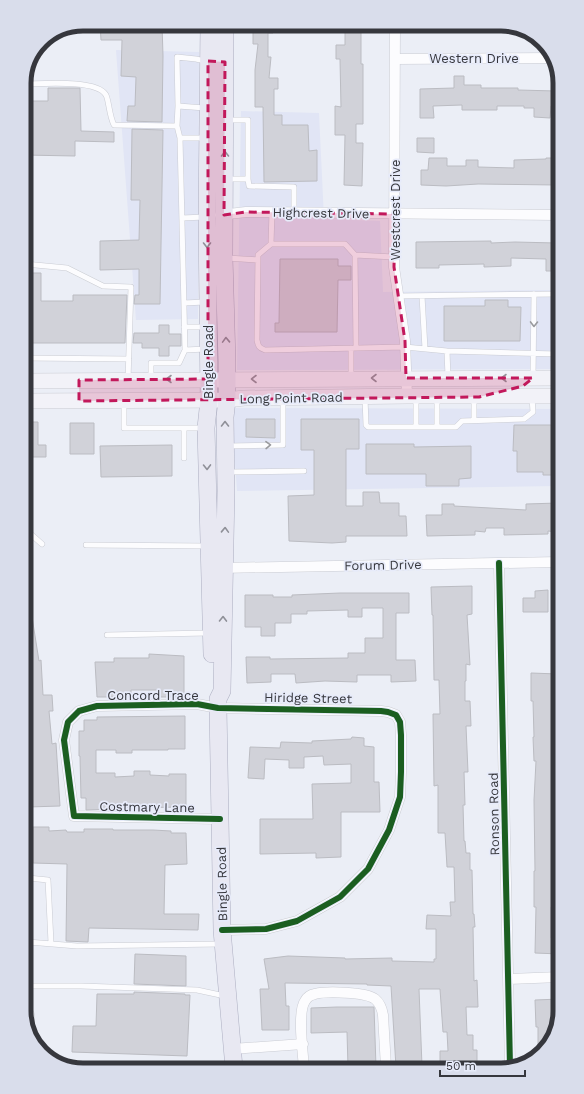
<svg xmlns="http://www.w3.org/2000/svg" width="584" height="1094" viewBox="0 0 584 1094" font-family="'Work Sans',sans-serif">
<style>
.built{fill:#e1e5f5}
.building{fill:#d1d2d9;stroke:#bbbcc2}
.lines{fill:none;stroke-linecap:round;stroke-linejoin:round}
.service-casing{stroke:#caccd3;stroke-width:6}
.minor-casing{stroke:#caccd3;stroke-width:11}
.secondary-casing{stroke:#caccd3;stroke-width:16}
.primary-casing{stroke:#acaec1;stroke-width:18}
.service{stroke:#fcfcfe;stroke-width:5}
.minor{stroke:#fcfcfe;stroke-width:10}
.secondary{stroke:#f2f2f8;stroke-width:15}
.primary{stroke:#e8e8f2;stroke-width:17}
.cycleway-casing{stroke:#e7ebfa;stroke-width:8}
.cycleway{stroke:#1b5e20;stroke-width:6}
.oneway{stroke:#8f9098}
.oneway2{stroke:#999a9e}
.oneway3{stroke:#94949a}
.marked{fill:#c2185b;fill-opacity:0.2;stroke:#c2185b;stroke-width:3;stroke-dasharray:8 5;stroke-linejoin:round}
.labels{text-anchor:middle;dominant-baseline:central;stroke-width:3.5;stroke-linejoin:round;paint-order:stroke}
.street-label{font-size:13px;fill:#36373d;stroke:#e7ebfa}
.rim{fill:none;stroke:#36373d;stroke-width:5}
</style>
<rect width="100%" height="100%" fill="#ebeef6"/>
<path class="built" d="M 116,50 L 199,52 L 198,319 L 136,320 Z
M 241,111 L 319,113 L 324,219 L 380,221 L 383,292 L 557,290 L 557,369 L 237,370 Z
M 231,408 L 557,409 L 557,486 L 237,491 Z"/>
<path class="building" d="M 100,24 L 162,24 L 163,56 L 162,122 L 127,121 L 128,106 L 135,106 L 136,77 L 121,76 L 122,40 L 101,40 Z
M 253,24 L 273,24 L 273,33 L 268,33 L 268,57 L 271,57 L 269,78 L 278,78 L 278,89 L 274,89 L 274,115 L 282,115 L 282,125 L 308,125 L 309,151 L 317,150 L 317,181 L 264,182 L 263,107 L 255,107 L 255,70 L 258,44 L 253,44 Z
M 345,25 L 361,25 L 361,64 L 363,64 L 363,124 L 356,124 L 356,143 L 363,143 L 362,186 L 344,185 L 345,135 L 335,135 L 335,106 L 341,107 L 340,59 L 336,59 L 336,45 L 345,45 Z
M 454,76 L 464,76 L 464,85 L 481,85 L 481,88 L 518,88 L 518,90 L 556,91 L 556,106 L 551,106 L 550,118 L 534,117 L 534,108 L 524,108 L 524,106 L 497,106 L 497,110 L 462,110 L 462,105 L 433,106 L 434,118 L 420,118 L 420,89 L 454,88 Z
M 48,88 L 80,88 L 81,131 L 114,132 L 114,142 L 75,141 L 75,156 L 24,155 L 24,101 L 48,101 Z
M 132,129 L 163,130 L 160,304 L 134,304 L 135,295 L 139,295 L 139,269 L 100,270 L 100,241 L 139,240 L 140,200 L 131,200 Z
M 417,138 L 434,138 L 434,153 L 417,152 Z
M 429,158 L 447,158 L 447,166 L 466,166 L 466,160 L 478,160 L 478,167 L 514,168 L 514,160 L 546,159 L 546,158 L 556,158 L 556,185 L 478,184 L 446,186 L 421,185 L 421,170 L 428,170 Z
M 491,241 L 491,243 L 515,242 L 556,243 L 556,271 L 546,271 L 546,259 L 511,258 L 511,266 L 484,267 L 484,264 L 439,265 L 439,268 L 416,268 L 416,242 Z
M 280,259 L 338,259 L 338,266 L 351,266 L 351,280 L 338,280 L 337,332 L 275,332 L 275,323 L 279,323 Z
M 25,273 L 41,273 L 41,301 L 73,301 L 73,295 L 127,295 L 125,343 L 25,343 Z
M 485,300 L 508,300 L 508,307 L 521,307 L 520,341 L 444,341 L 444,306 L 485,306 Z
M 159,325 L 169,325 L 169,334 L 181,334 L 181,346 L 169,346 L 169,356 L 159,356 L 159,348 L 142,348 L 142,343 L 133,343 L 134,333 L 159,333 Z
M 246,419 L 275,419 L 275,438 L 246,437 Z
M 301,419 L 359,419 L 359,449 L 346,449 L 346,506 L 363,506 L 363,492 L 379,492 L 380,503 L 399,503 L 399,516 L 406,516 L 407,536 L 346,536 L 346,542 L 332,543 L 289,541 L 288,496 L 314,495 L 314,450 L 301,450 Z
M 26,422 L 38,422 L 38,445 L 46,445 L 46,457 L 26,457 Z
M 70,423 L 94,423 L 94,454 L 70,454 Z
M 514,425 L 557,425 L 557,475 L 543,475 L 543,472 L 517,472 L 517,451 L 513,451 Z
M 366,444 L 414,444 L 414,447 L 471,446 L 471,478 L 459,479 L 459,486 L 426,486 L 426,474 L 366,474 Z
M 172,445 L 172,476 L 101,477 L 100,446 Z
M 558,503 L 558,532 L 548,531 L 548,534 L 504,535 L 504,528 L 486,528 L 485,532 L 475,531 L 475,535 L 427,536 L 426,515 L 442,515 L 442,504 L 454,504 L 454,506 L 526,510 L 526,504 Z
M 472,586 L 472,614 L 467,615 L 470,665 L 466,664 L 466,681 L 465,681 L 465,701 L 470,701 L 471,726 L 466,726 L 468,772 L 464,772 L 465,805 L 463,805 L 464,841 L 465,841 L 466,853 L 470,853 L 470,870 L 472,870 L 473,914 L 474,914 L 475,927 L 473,927 L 474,981 L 477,980 L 478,1007 L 466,1007 L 467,1035 L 473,1035 L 473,1050 L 477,1050 L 477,1066 L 440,1066 L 440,1051 L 448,1051 L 447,1032 L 443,1032 L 440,989 L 419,989 L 422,1066 L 396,1067 L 391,986 L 367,985 L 367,984 L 285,983 L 286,1006 L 289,1006 L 289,1030 L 262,1030 L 260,989 L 269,989 L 264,959 L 288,956 L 345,958 L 345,959 L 392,958 L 392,961 L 434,962 L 434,959 L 436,959 L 436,929 L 426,929 L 427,915 L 451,916 L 450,902 L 455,902 L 454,867 L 447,867 L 445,833 L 438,833 L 438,785 L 434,786 L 433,714 L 440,714 L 439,680 L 434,680 L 433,615 L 432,615 L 431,587 Z
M 548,590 L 548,612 L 523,612 L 523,598 L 535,598 L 535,591 Z
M 340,593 L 409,593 L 409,613 L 396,613 L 396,660 L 415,660 L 416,681 L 391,682 L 391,675 L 357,675 L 357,682 L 325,681 L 296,683 L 295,674 L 271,674 L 271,682 L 247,683 L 246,657 L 270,657 L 270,659 L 348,658 L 348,653 L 365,653 L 365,638 L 383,638 L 383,608 L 362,608 L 362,617 L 348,617 L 348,610 L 307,611 L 307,614 L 291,614 L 291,623 L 275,623 L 275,636 L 261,636 L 261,627 L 245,627 L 245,595 L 273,595 L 273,597 L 292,597 L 292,595 Z
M 32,617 L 39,661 L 41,660 L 43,695 L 52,695 L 53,711 L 49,711 L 52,744 L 56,743 L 60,806 L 28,807 L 27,618 Z
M 149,654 L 184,656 L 184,697 L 160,697 L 160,690 L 131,690 L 131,697 L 115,698 L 115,697 L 97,697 L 95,662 L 114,662 L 114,658 L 149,658 Z
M 531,673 L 558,674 L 558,701 L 557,701 L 558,733 L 553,733 L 554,774 L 559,774 L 559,896 L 556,896 L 556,907 L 551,907 L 551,938 L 560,938 L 560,954 L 535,953 L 536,907 L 534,907 L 534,871 L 535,871 L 534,800 L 536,761 L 534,761 L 533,737 L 534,737 L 533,701 L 531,701 Z
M 185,716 L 185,749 L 168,749 L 168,750 L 132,750 L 132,753 L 116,753 L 116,750 L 96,750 L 96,773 L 115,773 L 115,777 L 134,776 L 134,771 L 150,771 L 150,775 L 169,776 L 169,774 L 186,774 L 186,807 L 115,808 L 115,809 L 86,810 L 86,798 L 81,798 L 80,756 L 79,756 L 79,731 L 84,731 L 84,720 L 97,720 L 97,717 Z
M 352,737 L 364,738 L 364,746 L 374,747 L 374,782 L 379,782 L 380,812 L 341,812 L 341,857 L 316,858 L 316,853 L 260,854 L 260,819 L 313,819 L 312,784 L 351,783 L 351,764 L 324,765 L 323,756 L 304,757 L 304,768 L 289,768 L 289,760 L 265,759 L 264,779 L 248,778 L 250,747 L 280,748 L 281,742 L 312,743 L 312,741 L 351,739 Z
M 33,827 L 49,827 L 49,831 L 66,830 L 67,832 L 84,832 L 84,829 L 113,829 L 113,830 L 153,830 L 171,831 L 171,833 L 186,833 L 187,864 L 165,865 L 164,914 L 199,914 L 198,930 L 89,928 L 88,942 L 66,941 L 67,864 L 33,863 Z
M 135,954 L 186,956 L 186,986 L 134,984 Z
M 134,992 L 185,994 L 185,995 L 190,995 L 187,1056 L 72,1052 L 73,1026 L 96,1026 L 97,994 L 134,994 Z
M 560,999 L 560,1011 L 550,1044 L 538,1054 L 538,1027 L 536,1027 L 535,1000 Z
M 337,1007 L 374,1007 L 376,1067 L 348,1067 L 347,1032 L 311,1033 L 311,1008 Z"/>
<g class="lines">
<g class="service-casing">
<path id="service" d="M 24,84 C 41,84 97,79 106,95 C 109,101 109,115 114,125 L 177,126 L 178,106
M 205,108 L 178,106 L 177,57 L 196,59 L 205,61
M 177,126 L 180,138
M 227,179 L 248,179 L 248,120 L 228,120
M 248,179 L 249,186 L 294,187 L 294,212
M 182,218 L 205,217
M 271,244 L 272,212
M 355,255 L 394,257
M 227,258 L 258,260
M 25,264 L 67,268 L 103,286 L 131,287 L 128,380
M 398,296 L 557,294
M 422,296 L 425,349
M 184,303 L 205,302
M 184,327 L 205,327
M 351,348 L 351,377
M 356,348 L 355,255 L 345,244 L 271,244 L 258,255 L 257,340 C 258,346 259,348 265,350 L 405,347 L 447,351 L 448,377
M 185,350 L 206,349
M 447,351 L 557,354
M 25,358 L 129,359
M 533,377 L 534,294
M 151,378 L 151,363 L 179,363 L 185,350 L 180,138 L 205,138
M 365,397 L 366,425 L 368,427 L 416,427 L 416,397
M 124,401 L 124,428 L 203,428
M 474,420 L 474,397
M 416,427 L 456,427 L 462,421 L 524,419 L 533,412 L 532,397
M 437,427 L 437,398
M 229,446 L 283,445 L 283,399
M 184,458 L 184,428
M 229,472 L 304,471
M 26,530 L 42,544
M 86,545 L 207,546
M 107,635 L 208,633
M 28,878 L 48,880 L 51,943
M 28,942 L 77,946 L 221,944
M 28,986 L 81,986 L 197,990 L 225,996"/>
</g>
<g class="minor-casing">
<path id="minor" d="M 395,24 L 394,267 L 405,341 L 407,396
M 395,59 L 554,58
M 220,215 L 246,212 L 556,215
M 499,563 L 510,1066
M 220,568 L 558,562
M 220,819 L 74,816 L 64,740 L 68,722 L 79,711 L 97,706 L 197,704 L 218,708 L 381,711 L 388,712 L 396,715 L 400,722 L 401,735 L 401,772 L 400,797 L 389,830 L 368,869 L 340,897 L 297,921 L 266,929 L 222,930
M 509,979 L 560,977
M 29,1014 L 30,1036
M 232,1049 L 303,1044
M 304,1068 C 303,1053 297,1012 305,1001 C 307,997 310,995 315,994 C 326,991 366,992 375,999 C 380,1003 382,1009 383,1015 L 386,1067"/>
</g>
<g class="secondary-casing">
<path id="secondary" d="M 26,381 L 557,378
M 26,401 L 227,400 L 244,398 L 407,396 L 557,396"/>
</g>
<g class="primary-casing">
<path id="primary" d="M 209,24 L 207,217 L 209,400 L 206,428 L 212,654
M 225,24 L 224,258 L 227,362 L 227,400 L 225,417 L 226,491 L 222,691 L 218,699 L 218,708 L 222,930 L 234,1068"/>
</g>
<use href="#service" class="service"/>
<use href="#minor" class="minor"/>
<use href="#secondary" class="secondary"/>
<use href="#primary" class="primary"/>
<g class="cycleway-casing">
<path id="cycleway" d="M 499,563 L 510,1066
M 220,819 L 74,816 L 64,740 L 68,722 L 79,711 L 97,706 L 197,704 L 218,708 L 381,711 L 388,712 L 396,715 L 400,722 L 401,735 L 401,772 L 400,797 L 389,830 L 368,869 L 340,897 L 297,921 L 266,929 L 222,930"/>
</g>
<use href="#cycleway" class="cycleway"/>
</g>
<defs><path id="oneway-chevron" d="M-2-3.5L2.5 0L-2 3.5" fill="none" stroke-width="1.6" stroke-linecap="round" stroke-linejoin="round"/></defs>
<g class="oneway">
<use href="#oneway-chevron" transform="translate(225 154) rotate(-90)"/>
<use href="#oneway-chevron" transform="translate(207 245) rotate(90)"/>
<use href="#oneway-chevron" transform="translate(226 340) rotate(-92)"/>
<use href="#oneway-chevron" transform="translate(225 424) rotate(-90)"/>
<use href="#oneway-chevron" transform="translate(207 467) rotate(89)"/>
<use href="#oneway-chevron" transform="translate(225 530) rotate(-88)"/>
<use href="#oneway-chevron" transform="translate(223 619) rotate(-89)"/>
</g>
<g class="oneway2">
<use href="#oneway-chevron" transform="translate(534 324) rotate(91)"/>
<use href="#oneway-chevron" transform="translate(268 445) rotate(-1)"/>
</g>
<g class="oneway3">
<use href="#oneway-chevron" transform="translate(374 378) rotate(180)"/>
<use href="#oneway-chevron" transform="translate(504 378) rotate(180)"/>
<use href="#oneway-chevron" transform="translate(169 379) rotate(180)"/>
<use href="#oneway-chevron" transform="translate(254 379) rotate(180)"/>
</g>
<path class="marked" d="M 208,61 L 225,62 L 224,215 L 246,212 L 395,214 L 394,267 L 405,341 L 406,378 L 533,378 L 523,386 L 479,397 L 79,401 L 79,380 L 208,379 Z"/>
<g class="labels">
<g class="street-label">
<text x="474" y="58">Western Drive</text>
<text transform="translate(395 210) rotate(-90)">Westcrest Drive</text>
<text transform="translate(321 213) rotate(1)">Highcrest Drive</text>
<text transform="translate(208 362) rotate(-90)">Bingle Road</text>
<text transform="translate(291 398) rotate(-1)">Long Point Road</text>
<text transform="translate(383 565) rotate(-1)">Forum Drive</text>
<text x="153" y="695">Concord Trace</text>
<text transform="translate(308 698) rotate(1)">Hiridge Street</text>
<text transform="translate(147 807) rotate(1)">Costmary Lane</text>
<text transform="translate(494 814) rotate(-91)">Ronson Road</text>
<text transform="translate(222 884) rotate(-91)">Bingle Road</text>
</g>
</g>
<path d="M0 0H584V1094H0ZM83 31H501A52 52 0 0 1 553 83V1011A52 52 0 0 1 501 1063H83A52 52 0 0 1 31 1011V83A52 52 0 0 1 83 31Z" fill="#d9ddeb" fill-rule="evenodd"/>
<path class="rim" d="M83 31H501A52 52 0 0 1 553 83V1011A52 52 0 0 1 501 1063H83A52 52 0 0 1 31 1011V83A52 52 0 0 1 83 31Z"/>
<path d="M440 1070v6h85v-6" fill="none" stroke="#36373d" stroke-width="2"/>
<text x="446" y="1070" font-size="12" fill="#36373d" stroke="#e7ebfa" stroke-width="3" paint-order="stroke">50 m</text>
</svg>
